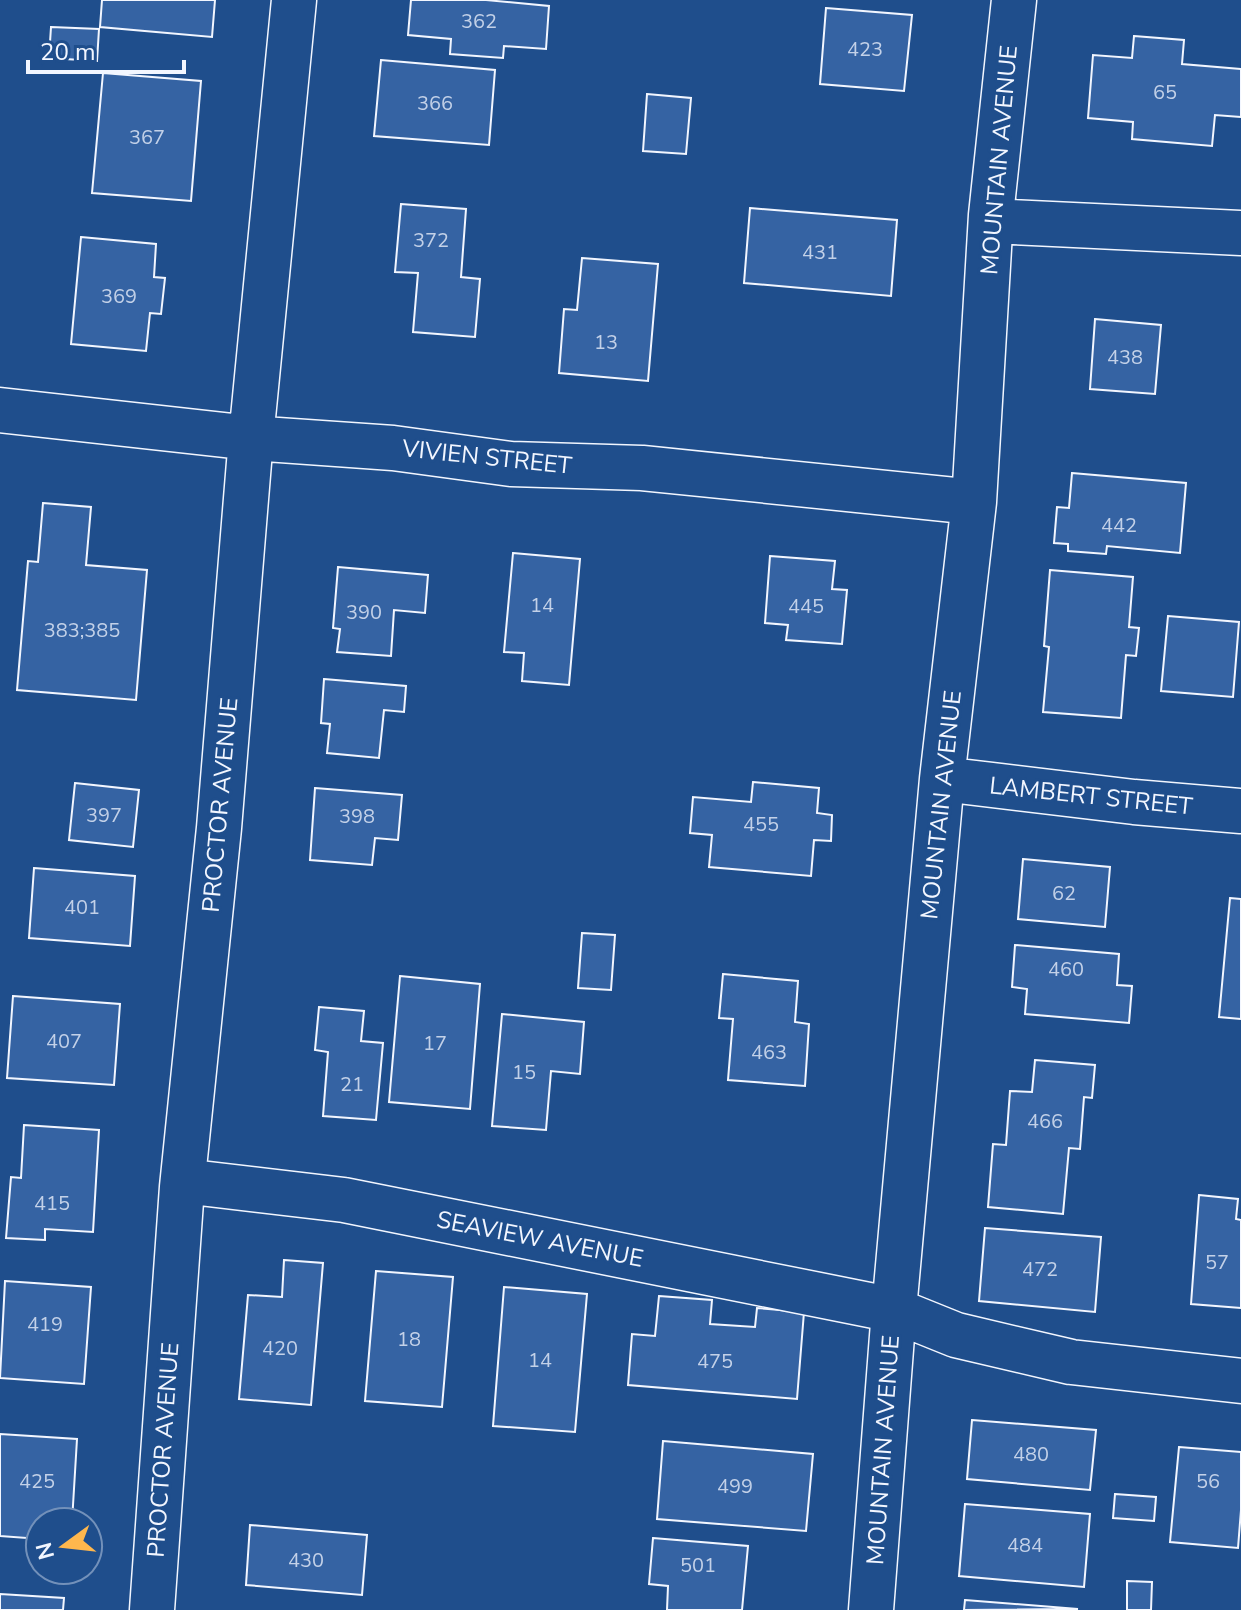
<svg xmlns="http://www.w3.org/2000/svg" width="1241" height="1610" viewBox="0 0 1241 1610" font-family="'Nunito Sans',sans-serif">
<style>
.building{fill:#3563a3;stroke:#f2f6ff;stroke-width:2}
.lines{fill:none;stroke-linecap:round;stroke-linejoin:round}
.minor-casing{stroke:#f2f6ff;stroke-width:47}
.minor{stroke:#1f4e8c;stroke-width:44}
.labels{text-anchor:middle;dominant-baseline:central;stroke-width:6;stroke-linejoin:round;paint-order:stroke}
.number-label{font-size:20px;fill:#c3d1e8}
.street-label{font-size:24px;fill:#f2f6ff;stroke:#1f4e8c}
</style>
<rect width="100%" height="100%" fill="#1f4e8c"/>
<path class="building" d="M 102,0 L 215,0 L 212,37 L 100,27 Z
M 411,0 L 486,0 L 549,6 L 546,49 L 504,46 L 503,58 L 450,54 L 451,39 L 408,35 Z
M 826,8 L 912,15 L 904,91 L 820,84 Z
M 51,27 L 99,29 L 97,61 L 49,58 Z
M 1134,36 L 1184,40 L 1182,64 L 1241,69 L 1241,117 L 1215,115 L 1212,146 L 1132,139 L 1133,122 L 1088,118 L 1093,55 L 1132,58 Z
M 381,60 L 495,70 L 489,145 L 374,136 Z
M 103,73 L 201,81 L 191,201 L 92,193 Z
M 647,94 L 691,98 L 686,154 L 643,151 Z
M 401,204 L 466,209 L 461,277 L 480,279 L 475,337 L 413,332 L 418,273 L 395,272 Z
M 750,208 L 897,220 L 891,296 L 744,283 Z
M 81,237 L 156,244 L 154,277 L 165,278 L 161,314 L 150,313 L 146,351 L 71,344 Z
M 582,258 L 658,264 L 648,381 L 559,373 L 564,309 L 577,310 Z
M 1095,319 L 1161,325 L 1155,394 L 1090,389 Z
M 1072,473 L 1186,483 L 1180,553 L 1107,546 L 1106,554 L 1068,551 L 1068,544 L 1054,543 L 1057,507 L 1069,508 Z
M 43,503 L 91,507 L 86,565 L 147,570 L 136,700 L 17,690 L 28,561 L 38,562 Z
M 513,553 L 580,559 L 569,685 L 522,681 L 524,653 L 504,652 Z
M 770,556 L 835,561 L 832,589 L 847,590 L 842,644 L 786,640 L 788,625 L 765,623 Z
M 338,567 L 428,575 L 425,613 L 394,610 L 391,656 L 337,652 L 340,629 L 333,628 Z
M 1050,570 L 1133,577 L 1129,627 L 1139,628 L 1136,656 L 1126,655 L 1121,718 L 1043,712 L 1049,647 L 1044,646 Z
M 1168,616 L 1239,622 L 1233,697 L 1161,691 Z
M 324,679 L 406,686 L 404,712 L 384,710 L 379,758 L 327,753 L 330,724 L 321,723 Z
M 753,782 L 819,788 L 817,813 L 832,815 L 831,841 L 814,840 L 811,876 L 709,867 L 712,835 L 690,833 L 693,797 L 751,802 Z
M 75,783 L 139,790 L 133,847 L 69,840 Z
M 315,788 L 402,795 L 398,840 L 375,838 L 372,865 L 310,860 Z
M 1023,859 L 1110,867 L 1105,927 L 1018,919 Z
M 34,868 L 135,876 L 130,946 L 29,938 Z
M 1230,898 L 1241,899 L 1241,1019 L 1219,1017 Z
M 582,933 L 615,935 L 611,990 L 578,988 Z
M 1015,945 L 1119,954 L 1117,985 L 1132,986 L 1129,1023 L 1025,1014 L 1027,989 L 1012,987 Z
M 723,974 L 798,981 L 795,1022 L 809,1024 L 805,1086 L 728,1080 L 733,1019 L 719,1018 Z
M 400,976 L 480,984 L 470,1109 L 389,1102 Z
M 13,996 L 120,1004 L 114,1085 L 7,1078 Z
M 319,1007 L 364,1011 L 361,1041 L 383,1043 L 376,1120 L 323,1116 L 328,1052 L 315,1050 Z
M 502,1014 L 584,1022 L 580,1074 L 551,1071 L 546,1130 L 492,1126 Z
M 1035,1060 L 1095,1065 L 1092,1098 L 1084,1097 L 1080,1149 L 1069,1148 L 1063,1214 L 988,1207 L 993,1144 L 1006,1145 L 1010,1091 L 1032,1092 Z
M 24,1125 L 99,1130 L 93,1232 L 45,1229 L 45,1240 L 6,1238 L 11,1177 L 21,1178 Z
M 1199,1195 L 1238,1199 L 1236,1219 L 1241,1220 L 1241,1308 L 1191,1304 Z
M 985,1228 L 1101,1237 L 1095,1312 L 979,1301 Z
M 284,1260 L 323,1263 L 311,1405 L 239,1399 L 248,1295 L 282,1297 Z
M 376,1271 L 453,1277 L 442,1407 L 365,1401 Z
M 5,1281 L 91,1287 L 84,1384 L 0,1378 Z
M 504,1287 L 587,1294 L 575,1432 L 493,1426 Z
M 659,1296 L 712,1300 L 710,1324 L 755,1327 L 757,1308 L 804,1312 L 797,1399 L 628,1385 L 632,1334 L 655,1336 Z
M 972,1420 L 1096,1430 L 1090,1490 L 967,1479 Z
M 0,1434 L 77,1439 L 72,1522 L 40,1522 L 40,1539 L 0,1536 Z
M 663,1441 L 813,1454 L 806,1531 L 657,1519 Z
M 1179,1447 L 1241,1452 L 1241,1510 L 1238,1548 L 1170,1542 Z
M 1115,1494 L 1156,1497 L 1154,1521 L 1113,1518 Z
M 965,1504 L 1090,1514 L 1084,1587 L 959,1576 Z
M 250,1525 L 367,1535 L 362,1595 L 246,1585 Z
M 653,1538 L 748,1546 L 742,1610 L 667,1610 L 668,1586 L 649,1584 Z
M 1127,1581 L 1152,1582 L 1151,1610 L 1127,1610 Z
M 0,1594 L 64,1598 L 63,1610 L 0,1610 Z
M 965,1600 L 1078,1609 L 964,1610 Z"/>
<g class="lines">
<g class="minor-casing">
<path id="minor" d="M 991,221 L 1241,233
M 0,410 L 251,438 L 393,448 L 511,464 L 642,468 L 974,502
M 942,779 L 1134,802 L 1241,811
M 183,1181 L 344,1200 L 894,1310 L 956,1335 L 1071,1362 L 1241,1381
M 152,1610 L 182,1187 L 219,828 L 251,438 L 294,0
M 871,1610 L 894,1310 L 942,779 L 974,502 L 991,215 L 1014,0"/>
</g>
<use href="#minor" class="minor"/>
</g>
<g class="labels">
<g class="number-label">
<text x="479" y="21">362</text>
<text x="865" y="49">423</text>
<text x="1165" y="92">65</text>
<text x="435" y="103">366</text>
<text x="147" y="137">367</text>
<text x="431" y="240">372</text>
<text x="820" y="252">431</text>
<text x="119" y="296">369</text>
<text x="606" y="342">13</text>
<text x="1125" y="357">438</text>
<text x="1119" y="525">442</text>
<text x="542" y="605">14</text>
<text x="806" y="606">445</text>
<text x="364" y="612">390</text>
<text x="82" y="630">383;385</text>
<text x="104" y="815">397</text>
<text x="357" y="816">398</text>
<text x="761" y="824">455</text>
<text x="1064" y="893">62</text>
<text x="82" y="907">401</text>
<text x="1066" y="969">460</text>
<text x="64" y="1041">407</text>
<text x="435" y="1043">17</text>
<text x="769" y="1052">463</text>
<text x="524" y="1072">15</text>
<text x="352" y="1084">21</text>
<text x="1045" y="1121">466</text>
<text x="52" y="1203">415</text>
<text x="1217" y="1262">57</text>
<text x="1040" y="1269">472</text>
<text x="45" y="1324">419</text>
<text x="409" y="1339">18</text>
<text x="280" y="1348">420</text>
<text x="540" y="1360">14</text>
<text x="715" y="1361">475</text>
<text x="1031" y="1454">480</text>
<text x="37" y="1481">425</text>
<text x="1208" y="1481">56</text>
<text x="735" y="1486">499</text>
<text x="1025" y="1545">484</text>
<text x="306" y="1560">430</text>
<text x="698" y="1565">501</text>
</g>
<g class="street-label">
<text transform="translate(999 160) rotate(-85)">MOUNTAIN AVENUE</text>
<text transform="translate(487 457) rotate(6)">VIVIEN STREET</text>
<text transform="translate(1091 796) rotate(6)">LAMBERT STREET</text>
<text transform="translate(220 805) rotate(-85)">PROCTOR AVENUE</text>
<text transform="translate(941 805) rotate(-84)">MOUNTAIN AVENUE</text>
<text transform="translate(540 1239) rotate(11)">SEAVIEW AVENUE</text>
<text transform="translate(163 1450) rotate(-86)">PROCTOR AVENUE</text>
<text transform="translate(883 1450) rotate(-86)">MOUNTAIN AVENUE</text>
</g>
</g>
<g transform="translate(64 1546) rotate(255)"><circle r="38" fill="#1f4e8c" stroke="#7391ba" stroke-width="2"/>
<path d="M0-6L14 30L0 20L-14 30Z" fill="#ffb74d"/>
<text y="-12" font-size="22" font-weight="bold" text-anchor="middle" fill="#f2f6ff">N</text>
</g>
<path d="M28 60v12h156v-12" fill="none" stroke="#f2f6ff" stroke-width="4"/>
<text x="40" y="60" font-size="24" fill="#f2f6ff" stroke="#1f4e8c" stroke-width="6" paint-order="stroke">20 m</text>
</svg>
